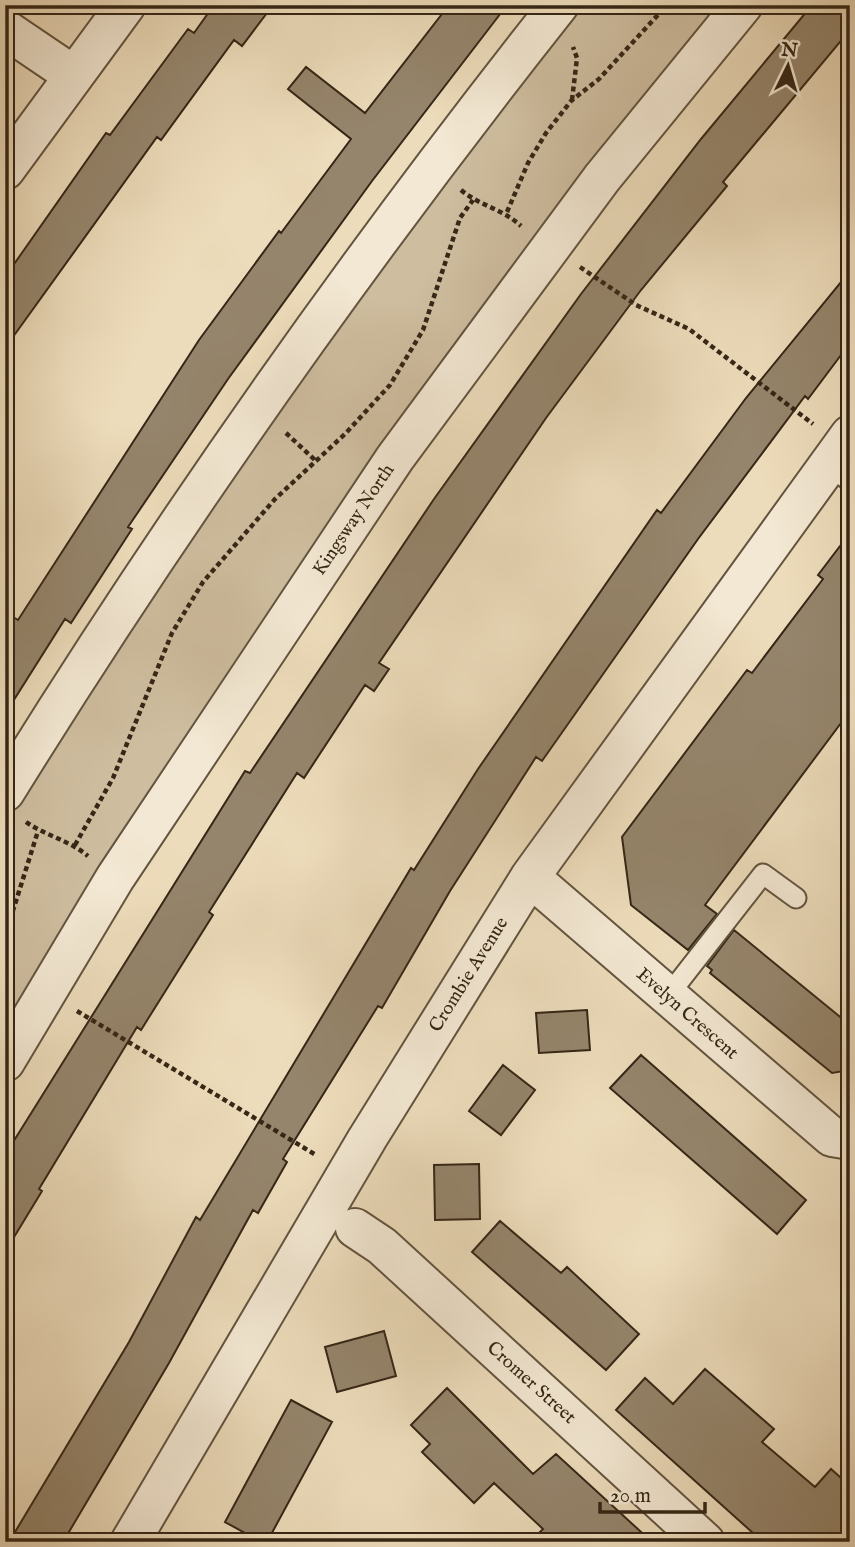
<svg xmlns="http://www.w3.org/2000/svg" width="855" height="1547" viewBox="0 0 855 1547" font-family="'IM FELL English',serif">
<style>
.green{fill:#cebd9f;stroke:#82725a;stroke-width:2}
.building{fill:#95856c;stroke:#352616;stroke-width:2}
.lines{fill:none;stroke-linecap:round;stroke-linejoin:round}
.service-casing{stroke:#63543f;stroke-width:23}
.minor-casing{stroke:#63543f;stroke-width:42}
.path{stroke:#352616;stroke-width:4.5;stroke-dasharray:5 3.5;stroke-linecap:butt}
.service{stroke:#f3e8d3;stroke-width:19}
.minor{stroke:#f3e8d3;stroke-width:38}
.labels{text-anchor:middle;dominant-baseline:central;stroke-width:5;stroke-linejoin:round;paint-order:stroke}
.street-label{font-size:19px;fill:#352616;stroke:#f3e8d3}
</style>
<rect width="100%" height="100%" fill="#eddcbb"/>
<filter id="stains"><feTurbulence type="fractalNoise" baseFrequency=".00286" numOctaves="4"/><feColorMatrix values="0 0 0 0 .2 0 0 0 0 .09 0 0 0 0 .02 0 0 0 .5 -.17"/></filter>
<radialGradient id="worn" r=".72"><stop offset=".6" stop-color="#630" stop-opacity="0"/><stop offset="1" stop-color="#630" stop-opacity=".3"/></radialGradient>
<path class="green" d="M 578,5 L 727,5 L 412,404 L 102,862 L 5,1028 L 5,817 L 214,493 Z"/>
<path class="building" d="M 214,5 L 273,5 L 242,46 L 234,40 L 161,140 L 157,137 L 5,348 L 5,277 L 106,133 L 110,135 L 188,29 L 194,33 Z
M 449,5 L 507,5 L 372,181 L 228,379 L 128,527 L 132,529 L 71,623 L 65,619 L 5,714 L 5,612 L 18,620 L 199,340 L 279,231 L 281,233 L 351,139 L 288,89 L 306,67 L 365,113 Z
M 812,5 L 850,5 L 850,30 L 723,182 L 727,186 L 641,290 L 546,418 L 379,663 L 389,669 L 374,691 L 365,685 L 304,778 L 297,773 L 209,912 L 213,915 L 141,1030 L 137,1027 L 39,1189 L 42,1191 L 5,1252 L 5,1155 L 245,771 L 250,773 L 434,499 L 581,294 L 701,139 Z
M 850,271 L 850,343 L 808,399 L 805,396 L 698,539 L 542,761 L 536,757 L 450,891 L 382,1008 L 378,1006 L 283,1159 L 287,1162 L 258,1213 L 253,1210 L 169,1363 L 63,1542 L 9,1542 L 129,1342 L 196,1217 L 200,1220 L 411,868 L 414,870 L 478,769 L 657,510 L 661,513 L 746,398 Z
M 850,533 L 850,711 L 705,905 L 717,914 L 688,950 L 631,905 L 622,837 L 747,670 L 752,673 L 823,579 L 818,575 Z
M 734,930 L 850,1025 L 850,1070 L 832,1073 L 710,973 L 712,970 L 707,966 Z
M 587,1010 L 590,1050 L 539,1053 L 536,1013 Z
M 641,1055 L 806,1200 L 777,1234 L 610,1088 Z
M 503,1065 L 535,1090 L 501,1135 L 469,1111 Z
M 479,1164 L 480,1219 L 435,1220 L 434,1165 Z
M 500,1221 L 561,1273 L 567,1267 L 639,1334 L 606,1370 L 472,1252 Z
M 384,1331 L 396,1376 L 337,1392 L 325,1347 Z
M 705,1369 L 774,1429 L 762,1442 L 815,1487 L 831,1469 L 850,1486 L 850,1542 L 763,1542 L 616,1410 L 645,1378 L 673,1404 Z
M 447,1388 L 533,1474 L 556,1454 L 652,1542 L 530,1542 L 543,1529 L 494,1483 L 474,1503 L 422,1452 L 430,1444 L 411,1425 Z
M 291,1400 L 332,1422 L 267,1542 L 261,1542 L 225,1522 Z"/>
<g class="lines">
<g class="service-casing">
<path id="service" d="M 827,465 L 850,481
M 667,997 L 763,874 L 796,898"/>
</g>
<g class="minor-casing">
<path id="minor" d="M 5,29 L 73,75
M 5,170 L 126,5
M 5,792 C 173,521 361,255 559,5
M 530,877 L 832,1137 L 850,1140
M 5,1062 L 115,878 L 395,458 L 602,178 L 743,5
M 355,1228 L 382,1246 L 705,1542
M 130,1542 L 367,1139 L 530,877 L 850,435"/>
</g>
<path class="path" d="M 572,100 L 577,58 L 573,47
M 461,190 C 480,206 503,209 521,226
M 507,212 L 528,163 L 546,133 L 571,101 L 599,79 L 667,5
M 580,267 L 636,305 L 689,329 L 813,424
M 286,433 L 316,461
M 26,822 C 46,836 69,840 88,856
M 75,845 L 113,778 L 172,633 L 203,582 L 275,499 L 345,434 L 390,385 L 423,330 L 460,218 L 473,200
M 5,936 L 38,831
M 77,1011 L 316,1155"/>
<use href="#service" class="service"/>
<use href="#minor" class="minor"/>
</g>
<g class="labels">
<g class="street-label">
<text transform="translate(354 520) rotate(-56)">Kingsway North</text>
<text transform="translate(469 975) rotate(-58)">Crombie Avenue</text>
<text transform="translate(687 1014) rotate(41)">Evelyn Crescent</text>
<text transform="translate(531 1383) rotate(42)">Cromer Street</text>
</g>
</g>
<rect width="855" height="1547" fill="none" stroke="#eddcbb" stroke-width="28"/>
<rect x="7" y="7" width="841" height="1533" fill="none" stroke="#352616" stroke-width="3.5"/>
<rect x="14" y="14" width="827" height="1519" fill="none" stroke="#352616" stroke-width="2"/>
<g transform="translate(788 66) rotate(5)" stroke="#f3e8d3" stroke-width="5" paint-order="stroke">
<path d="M0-5L12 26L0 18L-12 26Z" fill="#352616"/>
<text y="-10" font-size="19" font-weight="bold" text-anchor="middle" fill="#352616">N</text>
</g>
<path d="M600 1502v10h105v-10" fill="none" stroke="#352616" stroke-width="3.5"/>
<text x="610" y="1502" font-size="21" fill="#352616" stroke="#f3e8d3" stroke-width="5" paint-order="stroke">20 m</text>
<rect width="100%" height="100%" filter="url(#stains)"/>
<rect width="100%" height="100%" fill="url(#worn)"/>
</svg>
